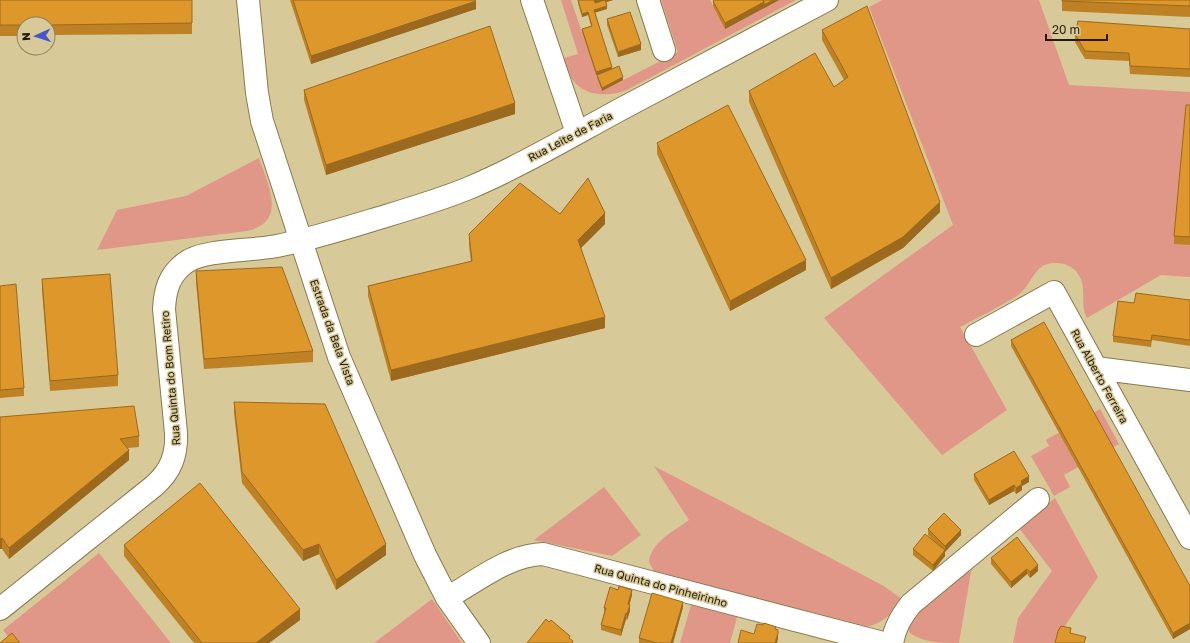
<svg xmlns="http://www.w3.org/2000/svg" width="1190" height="643" viewBox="0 0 1190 643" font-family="'Golos Text',sans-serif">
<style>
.green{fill:#e19787}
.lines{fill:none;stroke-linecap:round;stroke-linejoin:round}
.minor-casing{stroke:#887a4c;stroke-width:24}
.minor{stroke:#fff;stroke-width:22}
.wall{fill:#be8225}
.shaded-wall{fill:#9b6a1e}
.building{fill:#dd972b;stroke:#9b6a1e}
.labels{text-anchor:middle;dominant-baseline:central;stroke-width:3;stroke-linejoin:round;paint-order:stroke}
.street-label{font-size:11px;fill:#211b08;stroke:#d8c999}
</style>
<rect width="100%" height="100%" fill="#d8c999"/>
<path class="green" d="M 561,0 L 571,0 L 602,91 L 678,52 L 661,0 L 710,0 L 725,28 L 778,0 L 796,0 L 627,90 C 609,97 584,97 572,79 C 568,73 566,65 564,58 L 578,54 Z
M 882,0 L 1039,0 L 1069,85 L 1190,92 L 1190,277 L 1161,275 L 1087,318 C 1079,304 1088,288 1078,274 C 1075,269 1070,266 1064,264 C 1032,258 1035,284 1017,296 C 999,307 979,317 960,327 L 1007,410 L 942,455 L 824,318 L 953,225 L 869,7 Z
M 259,158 C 268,185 288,222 247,231 L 97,250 L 117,210 L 186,196 Z
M 1100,409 L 1119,444 L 1064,475 L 1070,487 L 1054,496 L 1031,456 L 1049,446 L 1046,440 Z
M 654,466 L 882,585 L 905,601 C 892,612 880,627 862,627 L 655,573 L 649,562 C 651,542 674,531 689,520 Z
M 604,487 L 641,535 L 612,556 L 534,540 Z
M 1055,498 L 1098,577 L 1058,636 L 1056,643 L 1013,643 L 1018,618 L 1052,571 L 1019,528 Z
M 99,553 L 171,643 L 13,643 L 3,630 Z
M 973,560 L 959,643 C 940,643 923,643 909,632 L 909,623 L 913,615 Z
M 432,599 L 462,643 L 374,643 Z
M 691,605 L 737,617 L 730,643 L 680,643 Z"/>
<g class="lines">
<g class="minor-casing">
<path id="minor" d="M 248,0 L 257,93 L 262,121 L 339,357 L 425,555 L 447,598 L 479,643
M 532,0 L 577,133
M 648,0 L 664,50
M 976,335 L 1054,292 L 1190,538
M 1096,368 L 1190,380
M 447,598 C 477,581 508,555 543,554 L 883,643
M 0,609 L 154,486 C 171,471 177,455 176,433 L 164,309 C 165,290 169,275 185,263 C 203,249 253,251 277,246 C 311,239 346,228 379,218 C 409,209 440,200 469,188 C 521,166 573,135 623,108 C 691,72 759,36 827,0
M 892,643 C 895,627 901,617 911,604 L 1038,499"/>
</g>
<use href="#minor" class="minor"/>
</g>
<path class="wall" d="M 0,0 L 192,0 L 192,34 L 48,35 L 48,24 L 24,24 L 24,36 L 0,36 Z
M 290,0 L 475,0 L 476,9 L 311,64 Z
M 578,0 L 613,0 L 606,2 L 607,9 L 595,12 L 612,69 L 623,80 L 602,91 L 597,78 L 597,75 L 598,74 L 596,75 L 582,32 L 582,29 L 591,26 L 588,15 L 582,17 L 578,3 Z
M 714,0 L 779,0 L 725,29 L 713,6 L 713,1 Z
M 1062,0 L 1190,0 L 1190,17 L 1062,11 Z
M 607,19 L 641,50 L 618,57 L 607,25 Z
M 1190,29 L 1190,77 L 1130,74 L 1129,61 L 1085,59 L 1075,42 L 1075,34 Z
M 822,30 L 940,212 L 903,248 L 831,289 L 749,102 L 749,91 L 834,87 L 844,80 L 822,40 Z
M 304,90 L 515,114 L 326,175 L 304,100 Z
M 1190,105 L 1190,245 L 1174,244 L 1174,236 Z
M 657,143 L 806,270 L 730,311 L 657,154 Z
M 560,214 L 605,224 L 581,248 L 605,328 L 391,381 L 368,296 L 368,286 L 471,262 L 469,245 L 469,234 Z
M 196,271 L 313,351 L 313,362 L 204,369 L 196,282 Z
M 42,279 L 118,375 L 118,386 L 50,391 L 42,290 Z
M 0,286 L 24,388 L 24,396 L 0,398 Z
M 1190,300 L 1190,346 L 1152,340 L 1151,347 L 1113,342 L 1113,336 L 1134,303 Z
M 1011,340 L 1190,586 L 1190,629 L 1173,639 L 1011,346 Z
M 234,402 L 386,555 L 336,590 L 319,554 L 303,561 L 242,483 L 234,413 Z
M 0,417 L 139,436 L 139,447 L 128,448 L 129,460 L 9,559 L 2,549 Z
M 974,474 L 1029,482 L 1022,486 L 1022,490 L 1016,494 L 1014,491 L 989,505 L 974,480 Z
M 928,529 L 961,535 L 945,552 L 945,556 L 933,571 L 913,555 L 913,549 L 937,544 L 928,535 Z
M 124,545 L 300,620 L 269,643 L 194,643 L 124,556 Z
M 991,558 L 1038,571 L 1030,578 L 1027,574 L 1011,588 L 991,564 Z
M 632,595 L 629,605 L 630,611 L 627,620 L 626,619 L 621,636 L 601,630 L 601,625 L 604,613 L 604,608 Z
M 683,607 L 673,643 L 639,643 L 639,638 Z"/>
<path class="shaded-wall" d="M 595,0 L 613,0 L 595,6 Z
M 773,0 L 779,0 L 725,29 L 725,23 L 764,2 Z
M 476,1 L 476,9 L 311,64 L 311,56 Z
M 607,6 L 607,9 L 594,13 L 594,10 Z
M 588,12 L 588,15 L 582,17 L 582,14 Z
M 641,44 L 641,50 L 618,57 L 618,52 Z
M 612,67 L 612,70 L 596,75 L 596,72 Z
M 623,77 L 623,80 L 602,91 L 602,88 Z
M 515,103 L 515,114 L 326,175 L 326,165 Z
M 940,202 L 940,212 L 903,248 L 831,289 L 831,278 Z
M 605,213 L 605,224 L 578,251 L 578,240 Z
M 806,260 L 806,270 L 730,311 L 730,301 Z
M 605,317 L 605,328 L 391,381 L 391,370 Z
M 129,450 L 129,460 L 9,559 L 9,548 Z
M 1029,476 L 1029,482 L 1022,486 L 1022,490 L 1016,494 L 1016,488 L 1021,481 Z
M 1014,485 L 1014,491 L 989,505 L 989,500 Z
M 961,530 L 961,535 L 945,552 L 945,546 Z
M 2,538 L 2,549 L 0,549 L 0,539 Z
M 319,544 L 319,554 L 303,561 L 303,550 Z
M 386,544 L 386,555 L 336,590 L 336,580 Z
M 945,550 L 945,556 L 933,571 L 933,565 Z
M 1038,565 L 1038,571 L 1030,578 L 1030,572 Z
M 1027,569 L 1027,574 L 1011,588 L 1011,582 Z
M 632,590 L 632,595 L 628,610 L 628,604 Z
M 683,602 L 683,607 L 673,643 L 671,643 Z
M 630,605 L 630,611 L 627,620 L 627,614 Z
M 300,609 L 300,620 L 269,643 L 256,643 Z
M 626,613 L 626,619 L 621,636 L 621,630 Z
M 1190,623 L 1190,629 L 1173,639 L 1173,633 Z
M 778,633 L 778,639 L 777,643 L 775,643 Z"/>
<path class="building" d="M 0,0 L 192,0 L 192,23 L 48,25 L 48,24 L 24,24 L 24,25 L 0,25 Z
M 293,0 L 475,0 L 476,1 L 311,56 Z
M 578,0 L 594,0 L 595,3 L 605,0 L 607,6 L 594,10 L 612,67 L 596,72 L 582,29 L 592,26 L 588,12 L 582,14 Z
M 714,0 L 763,0 L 764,2 L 725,23 L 713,1 Z
M 763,0 L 773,0 L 764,5 L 764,2 Z
M 1062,0 L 1190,0 L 1190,6 L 1062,1 Z
M 867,6 L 940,202 L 903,237 L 831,278 L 749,91 L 815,53 L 834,87 L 848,77 L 822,30 Z
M 630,12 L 641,44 L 618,52 L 607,19 Z
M 1078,21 L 1190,29 L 1190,69 L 1130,66 L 1129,53 L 1085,51 L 1075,34 Z
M 490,26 L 515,103 L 326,165 L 304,90 Z
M 619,66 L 623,77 L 602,88 L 597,75 Z
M 728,105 L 806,260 L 730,301 L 657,143 Z
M 1186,105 L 1190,105 L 1190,237 L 1174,236 Z
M 588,178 L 605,213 L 578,240 L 605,317 L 391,370 L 368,286 L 472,261 L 469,234 L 520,183 L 560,214 Z
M 282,267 L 313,351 L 204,359 L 196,271 Z
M 110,274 L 118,375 L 50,381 L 42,279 Z
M 16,284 L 24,388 L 0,390 L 0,286 Z
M 1136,293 L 1190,300 L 1190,340 L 1152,335 L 1151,341 L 1113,336 L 1118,301 L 1134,303 Z
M 1044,322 L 1190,586 L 1190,623 L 1173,633 L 1011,340 Z
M 234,402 L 325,404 L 386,544 L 336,580 L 319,544 L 303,550 L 242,472 Z
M 134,406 L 139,436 L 120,439 L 129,450 L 9,548 L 2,538 L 0,539 L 0,417 Z
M 1014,451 L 1029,476 L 1021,481 L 1022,484 L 1016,488 L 1014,485 L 989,500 L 974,474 Z
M 200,483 L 300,609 L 256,643 L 202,643 L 124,545 Z
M 944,513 L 961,530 L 945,546 L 928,529 Z
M 925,534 L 945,550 L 933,565 L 913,549 Z
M 1017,537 L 1038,565 L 1030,572 L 1027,569 L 1011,582 L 991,558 Z
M 619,586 L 632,590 L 628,604 L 630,605 L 627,614 L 626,613 L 621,630 L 601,625 L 606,608 L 604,608 L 610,587 L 618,590 Z
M 652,593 L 683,602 L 671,643 L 657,643 L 639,638 Z
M 546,619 L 549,622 L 551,620 L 570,636 L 569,638 L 573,641 L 572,643 L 527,643 Z
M 764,623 L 776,627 L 775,629 L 778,630 L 778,633 L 775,643 L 738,643 L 741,630 L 754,634 L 757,624 L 763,625 Z
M 1061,626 L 1071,628 L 1070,633 L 1086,637 L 1084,643 L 1055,643 L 1058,631 Z
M 12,633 L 20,643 L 0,643 Z"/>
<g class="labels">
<g class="street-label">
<text transform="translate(570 136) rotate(-28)">Rua Leite de Faria</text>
<text transform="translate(333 332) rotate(70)">Estrada da Bela Vista</text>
<text transform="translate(1100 376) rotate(61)">Rua Alberto Ferreira</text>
<text transform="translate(170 378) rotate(-95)">Rua Quinta do Bom Retiro</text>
<text transform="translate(661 585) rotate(15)">Rua Quinta do Pinheirinho</text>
</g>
</g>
<g transform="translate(36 36) rotate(267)"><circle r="19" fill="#d8c999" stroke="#8f835f"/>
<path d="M0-3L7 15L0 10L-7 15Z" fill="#4756ca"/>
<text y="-6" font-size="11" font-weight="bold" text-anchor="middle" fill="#211b08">N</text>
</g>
<path d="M1046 34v6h61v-6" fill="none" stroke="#211b08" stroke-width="2"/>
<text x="1052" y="34" font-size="12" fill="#211b08" stroke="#d8c999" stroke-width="3" paint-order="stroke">20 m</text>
</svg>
